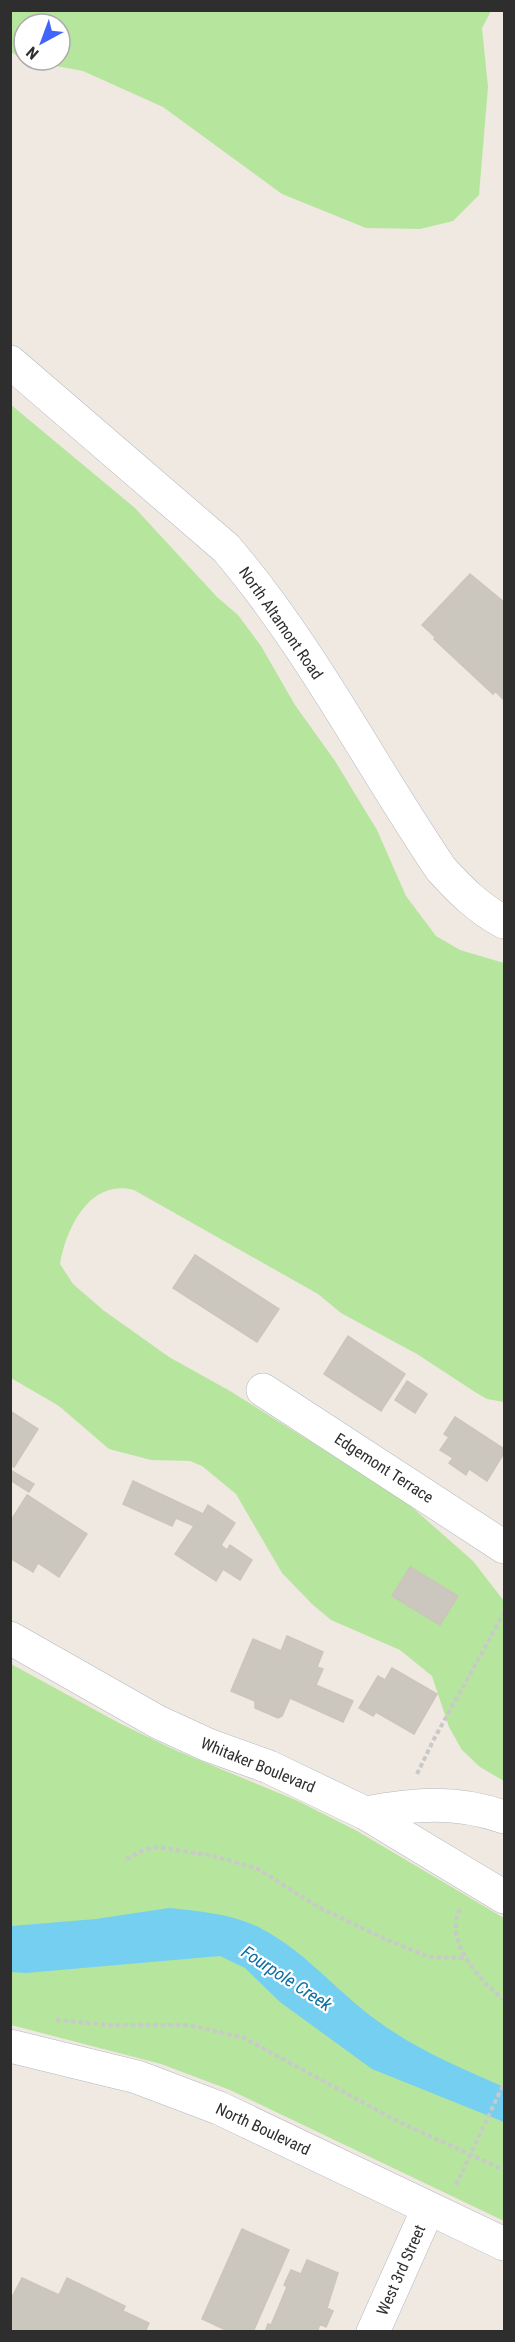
<svg xmlns="http://www.w3.org/2000/svg" width="515" height="2342" viewBox="0 0 515 2342" font-family="'Roboto Condensed',sans-serif">
<style>
.green{fill:#b6e59e}
.water{fill:#75cff0}
.building{fill:#cbc7bf;stroke:#cbc5ba;stroke-width:1.5}
.lines{fill:none;stroke-linecap:round;stroke-linejoin:round}
.minor-casing{stroke:#b4b7c1;stroke-width:34}
.tertiary-casing{stroke:#b4b7c1;stroke-width:34}
.path{stroke:#c9c9c9;stroke-width:4;stroke-dasharray:4.5 3;stroke-linecap:butt}
.minor{stroke:#fff;stroke-width:33}
.tertiary{stroke:#fff;stroke-width:33}
.labels{text-anchor:middle;dominant-baseline:central;stroke-width:4.5;stroke-linejoin:round;paint-order:stroke}
.street-label{font-size:16px;fill:#2e2e2e;stroke:#fff}
.water-label{font-size:18px;font-style:italic;fill:#0d6fa3;stroke:#fff}
</style>
<rect width="100%" height="100%" fill="#efe9e1"/>
<path class="green" d="M 10,11 L 491,11 L 482,28 L 488,87 L 479,195 L 453,221 L 420,229 L 366,228 L 282,194 L 163,107 L 83,71 L 25,60 L 60,60 L 60,24 L 24,24 L 24,60 L 11,52 Z
M 10,404 L 135,508 L 217,597 L 238,615 L 261,646 L 295,705 L 335,761 L 377,830 L 406,896 L 436,936 L 460,950 L 504,963 L 504,1402 L 487,1399 L 475,1392 L 417,1354 L 341,1313 L 318,1294 L 134,1190 C 90,1178 66,1228 60,1264 L 73,1284 L 103,1310 L 169,1357 L 230,1391 L 405,1501 L 473,1561 L 504,1601 L 504,1781 L 480,1767 L 462,1750 L 449,1727 L 432,1676 L 400,1650 L 331,1620 L 312,1604 L 282,1573 L 236,1494 L 202,1466 L 190,1461 L 151,1460 L 109,1449 L 59,1406 L 11,1378 Z
M 11,1664 L 119,1723 L 175,1750 L 298,1801 L 357,1831 L 504,1918 L 504,2221 L 230,2090 L 161,2064 L 11,2025 Z"/>
<path class="water" d="M 169,1908 C 199,1911 234,1914 262,1929 C 304,1951 334,1988 372,2017 C 413,2048 458,2067 504,2087 L 504,2122 L 372,2069 L 280,2002 L 245,1968 L 220,1956 L 26,1973 L 11,1972 L 11,1926 L 96,1919 Z"/>
<path class="building" d="M 470,574 L 504,602 L 504,700 L 495,691 L 493,694 L 434,639 L 435,637 L 422,625 Z
M 195,1255 L 279,1309 L 257,1342 L 173,1288 Z
M 348,1336 L 405,1374 L 381,1411 L 324,1374 Z
M 407,1381 L 427,1394 L 415,1413 L 395,1400 Z
M 10,1411 L 38,1429 L 14,1467 L 10,1465 Z
M 455,1417 L 504,1449 L 504,1453 L 487,1481 L 469,1469 L 466,1475 L 449,1463 L 453,1458 L 440,1450 L 449,1437 L 444,1434 Z
M 10,1470 L 34,1484 L 29,1492 L 10,1480 Z
M 133,1481 L 203,1514 L 208,1505 L 235,1523 L 221,1545 L 227,1550 L 230,1545 L 252,1560 L 240,1580 L 223,1569 L 216,1581 L 175,1554 L 194,1526 L 176,1518 L 172,1526 L 123,1504 Z
M 27,1495 L 87,1534 L 59,1577 L 38,1563 L 33,1572 L 10,1558 L 10,1522 Z
M 410,1567 L 458,1596 L 440,1625 L 392,1596 Z
M 287,1636 L 323,1652 L 317,1667 L 323,1669 L 316,1685 L 353,1701 L 343,1722 L 290,1698 L 282,1716 L 278,1718 L 255,1708 L 255,1701 L 231,1691 L 253,1639 L 281,1651 Z
M 392,1668 L 437,1694 L 414,1734 L 376,1712 L 373,1716 L 359,1708 L 378,1676 L 385,1680 Z
M 242,2229 L 289,2250 L 253,2332 L 230,2332 L 202,2319 Z
M 307,2260 L 338,2273 L 327,2308 L 333,2311 L 326,2327 L 320,2324 L 317,2332 L 265,2332 L 268,2324 L 271,2325 L 287,2287 L 284,2285 L 291,2270 L 301,2274 Z
M 22,2278 L 59,2295 L 67,2278 L 125,2306 L 123,2311 L 149,2323 L 145,2332 L 10,2332 L 10,2301 Z"/>
<g class="lines">
<g class="minor-casing">
<path id="minor" d="M 10,362 L 226,548 C 310,646 369,763 441,869 C 460,890 479,909 504,922
M 263,1390 L 504,1547
M 10,1638 L 158,1722 L 208,1745 L 269,1767 L 365,1813 L 504,1897
M 365,1813 C 414,1804 456,1800 504,1817
M 373,2332 L 428,2209"/>
</g>
<g class="tertiary-casing">
<path id="tertiary" d="M 10,2046 L 137,2077 L 219,2108 L 504,2244"/>
</g>
<path class="path" d="M 417,1774 L 434,1739 L 504,1613
M 126,1859 L 144,1850 L 157,1847 L 214,1856 L 258,1869 L 318,1907 L 383,1938 L 429,1957 L 466,1958
M 460,1909 C 443,1942 481,1981 504,2000
M 56,2020 L 110,2025 L 189,2025 L 244,2038 L 395,2120 L 504,2170
M 456,2185 L 504,2083"/>
<use href="#minor" class="minor"/>
<use href="#tertiary" class="tertiary"/>
</g>
<g class="labels">
<g class="street-label">
<text transform="translate(281 623) rotate(55)">North Altamont Road</text>
<text transform="translate(384 1468) rotate(33)">Edgemont Terrace</text>
<text transform="translate(258 1765) rotate(22)">Whitaker Boulevard</text>
<text transform="translate(263 2129) rotate(25)">North Boulevard</text>
<text transform="translate(401 2270) rotate(-66)">West 3rd Street</text>
</g>
<g class="water-label">
<text transform="translate(287 1978) rotate(33)">Fourpole Creek</text>
</g>
</g>
<rect width="515" height="2342" fill="none" stroke="#2e2e2e" stroke-width="24"/>
<g transform="translate(42 42) rotate(221)"><circle r="28" fill="#ffffff" stroke="#ababab" stroke-width="1.5"/>
<path d="M0-4.5L10 22L0 15L-10 22Z" fill="#4264fb"/>
<text y="-9" font-size="16" font-weight="bold" text-anchor="middle" fill="#2e2e2e">N</text>
</g>
</svg>
